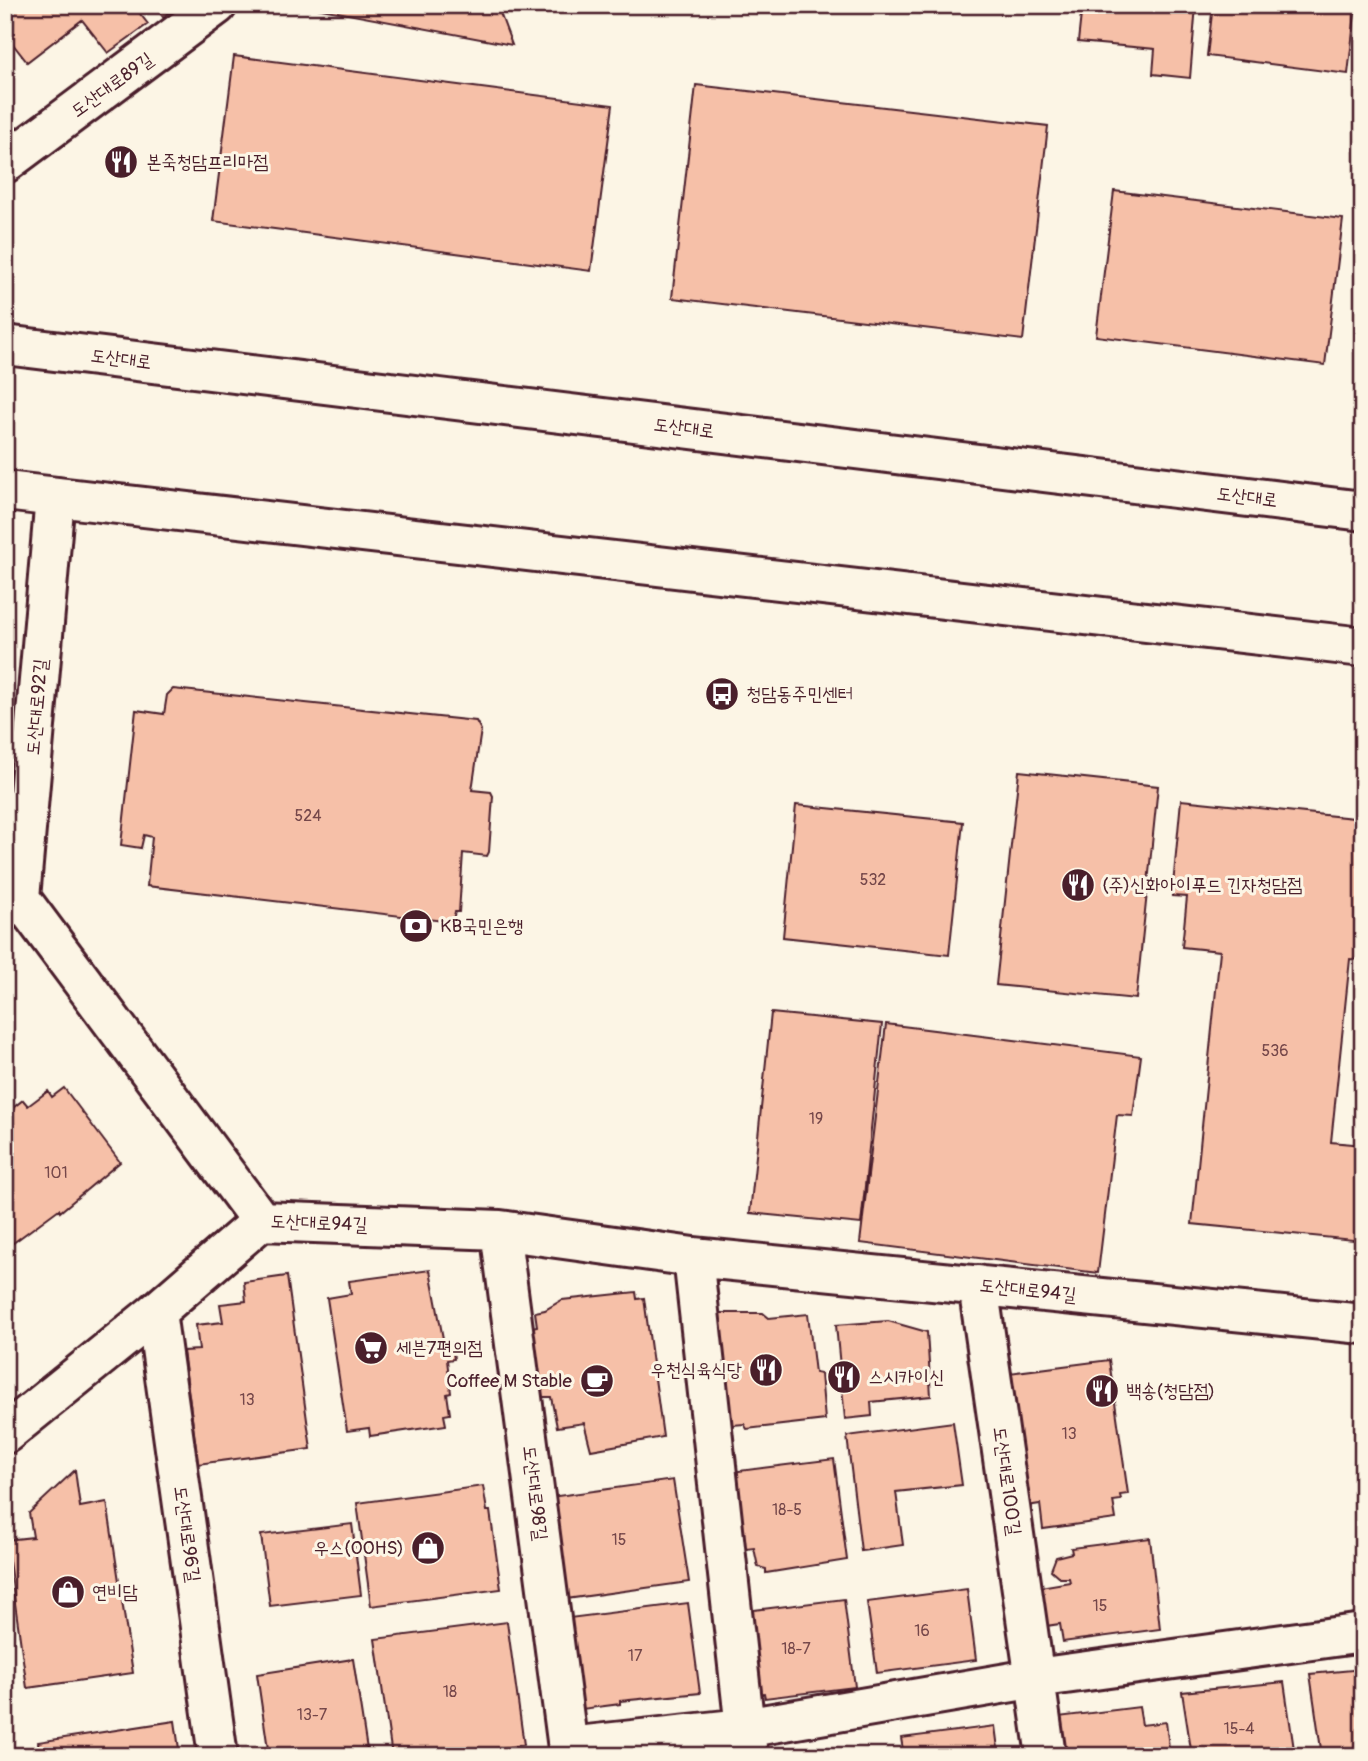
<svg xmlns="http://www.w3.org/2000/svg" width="1368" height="1761" viewBox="0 0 1368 1761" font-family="Pangolin,'Poor Story',sans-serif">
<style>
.building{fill:#f6c0a8;stroke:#4a1f2b;stroke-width:2}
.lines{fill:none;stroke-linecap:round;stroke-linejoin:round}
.minor-casing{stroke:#4a1f2b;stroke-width:44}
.major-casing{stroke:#4a1f2b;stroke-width:44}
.minor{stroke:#fcf5e5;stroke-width:38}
.major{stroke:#fcf5e5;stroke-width:38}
.labels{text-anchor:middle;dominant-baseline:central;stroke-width:6;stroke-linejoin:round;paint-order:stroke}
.number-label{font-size:16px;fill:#75474a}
.street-label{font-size:19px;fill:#4a1f2b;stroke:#fcf5e5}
.poi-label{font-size:19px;fill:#4a1f2b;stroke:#fcf5e5;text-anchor:start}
</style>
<rect width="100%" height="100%" fill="#fcf5e5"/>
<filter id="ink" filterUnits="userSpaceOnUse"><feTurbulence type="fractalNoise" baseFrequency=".0143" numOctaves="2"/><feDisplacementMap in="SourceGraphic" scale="14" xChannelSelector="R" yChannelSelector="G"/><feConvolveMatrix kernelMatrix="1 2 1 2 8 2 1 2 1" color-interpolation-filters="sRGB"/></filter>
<g filter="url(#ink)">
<path class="building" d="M 5,5 L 133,5 L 148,24 L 108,53 L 82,20 L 27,62 L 5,34 Z
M 154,5 L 178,5 L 163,17 Z
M 331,5 L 497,5 L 512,45 L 321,9 Z
M 1082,5 L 1196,5 L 1190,78 L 1153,74 L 1155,49 L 1078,42 Z
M 1213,5 L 1356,5 L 1348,74 L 1207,56 Z
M 234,56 L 613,105 L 591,271 L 213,221 Z
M 696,85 L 1048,126 L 1023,340 L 672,298 Z
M 1114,191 L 1343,219 L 1325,365 L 1096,336 Z
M 173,689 L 476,721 L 481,730 L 472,790 L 491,792 L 493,796 L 489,852 L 487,856 L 463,853 L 459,912 L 455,912 L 452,922 L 147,886 L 152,837 L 144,835 L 141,848 L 121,845 L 136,710 L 164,714 L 167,695 Z
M 1019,771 L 1158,786 L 1136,999 L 996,985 Z
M 1181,800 L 1363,819 L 1363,960 L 1350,959 L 1331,1142 L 1363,1145 L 1363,1241 L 1192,1224 L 1220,951 L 1182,947 L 1187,897 L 1172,896 Z
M 796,805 L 963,822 L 949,955 L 783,937 Z
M 771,1013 L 882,1024 L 861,1224 L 750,1213 Z
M 886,1024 L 1141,1056 L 1133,1116 L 1117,1115 L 1098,1273 L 860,1243 Z
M 64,1088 L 120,1162 L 60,1212 L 59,1209 L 5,1249 L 5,1114 L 23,1100 L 28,1106 L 48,1091 L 52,1097 Z
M 430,1270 L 444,1344 L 452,1343 L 454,1359 L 447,1360 L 451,1393 L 447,1394 L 450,1414 L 444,1415 L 446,1425 L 370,1436 L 369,1428 L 347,1431 L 327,1298 L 351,1294 L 349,1281 Z
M 287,1276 L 311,1449 L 198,1464 L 183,1351 L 199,1350 L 196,1325 L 223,1322 L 220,1304 L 246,1301 L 244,1282 Z
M 636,1292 L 637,1299 L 644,1298 L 663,1437 L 591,1450 L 584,1423 L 557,1427 L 551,1397 L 542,1397 L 532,1327 L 537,1326 L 535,1312 L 545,1310 L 562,1300 Z
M 713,1313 L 763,1313 L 769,1318 L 808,1314 L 815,1373 L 821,1374 L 825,1420 L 747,1429 L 744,1424 L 721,1426 Z
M 888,1321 L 927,1332 L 931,1396 L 871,1402 L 872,1416 L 845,1419 L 836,1325 Z
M 1109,1360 L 1128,1494 L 1120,1495 L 1121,1500 L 1113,1501 L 1116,1519 L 1043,1529 L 1040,1504 L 1027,1506 L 1009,1373 Z
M 953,1422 L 962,1485 L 896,1492 L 903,1545 L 861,1551 L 847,1436 Z
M 834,1459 L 847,1560 L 766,1573 L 766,1569 L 758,1567 L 754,1548 L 738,1550 L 731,1472 Z
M 75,1470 L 80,1507 L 107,1502 L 133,1673 L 27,1688 L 6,1540 L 33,1537 L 29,1513 Z
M 673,1480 L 689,1582 L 566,1599 L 550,1497 Z
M 483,1486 L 487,1511 L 490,1511 L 501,1589 L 371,1606 L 357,1503 Z
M 352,1524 L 361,1595 L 270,1606 L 261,1535 Z
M 1150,1538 L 1160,1629 L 1063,1642 L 1060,1624 L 1046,1626 L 1040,1587 L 1070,1582 L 1069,1578 L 1060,1578 L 1051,1570 L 1056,1557 L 1072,1553 L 1071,1548 Z
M 967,1589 L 976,1660 L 877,1673 L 867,1602 Z
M 844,1599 L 855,1687 L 765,1698 L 764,1693 L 747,1695 L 737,1612 Z
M 688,1603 L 700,1693 L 620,1701 L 620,1704 L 582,1709 L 569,1618 Z
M 507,1622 L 524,1745 L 442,1756 L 392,1756 L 375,1639 Z
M 353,1659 L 368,1756 L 269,1756 L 257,1674 Z
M 1363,1669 L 1363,1756 L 1322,1756 L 1310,1674 Z
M 1284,1682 L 1295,1756 L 1192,1756 L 1182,1692 Z
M 1139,1707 L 1142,1725 L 1166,1722 L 1170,1756 L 1064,1756 L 1058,1717 Z
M 175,1721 L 180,1756 L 40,1756 L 38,1742 Z
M 995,1726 L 999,1756 L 904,1756 L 901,1738 Z"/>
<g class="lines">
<g class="minor-casing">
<path id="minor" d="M 5,163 L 217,5
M 20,898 L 261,1221 L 500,1230 L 693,1257 L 1363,1324
M 5,910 L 20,898 L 55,497
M 500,1230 L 569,1756
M 693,1257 L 748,1756
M 978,1285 L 1046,1756
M 156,1312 L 218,1756
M 5,1434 L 156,1312 L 261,1221
M 568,1747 L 744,1728 L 1036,1678 L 1363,1633"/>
</g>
<g class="major-casing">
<path id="major" d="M 5,345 L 1363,511
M 5,491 L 1363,647"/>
</g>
<use href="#minor" class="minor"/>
<use href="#major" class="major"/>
</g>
</g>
<defs>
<g id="restaurant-disc" transform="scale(1.75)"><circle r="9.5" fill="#4a1f2b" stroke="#fcf5e5"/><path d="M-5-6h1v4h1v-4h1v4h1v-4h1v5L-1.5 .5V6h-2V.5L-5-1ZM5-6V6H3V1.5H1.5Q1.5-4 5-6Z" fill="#fff"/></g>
<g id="bus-disc" transform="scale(1.75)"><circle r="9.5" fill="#4a1f2b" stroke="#fcf5e5"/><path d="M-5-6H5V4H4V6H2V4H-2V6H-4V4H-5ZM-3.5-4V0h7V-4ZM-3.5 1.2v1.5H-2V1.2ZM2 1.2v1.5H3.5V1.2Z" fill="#fff"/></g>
<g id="bank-disc" transform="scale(1.75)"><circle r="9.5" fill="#4a1f2b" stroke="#fcf5e5"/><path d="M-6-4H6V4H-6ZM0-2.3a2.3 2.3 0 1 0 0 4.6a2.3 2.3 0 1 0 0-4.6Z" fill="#fff"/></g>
<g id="supermarket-disc" transform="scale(1.75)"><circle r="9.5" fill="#4a1f2b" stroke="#fcf5e5"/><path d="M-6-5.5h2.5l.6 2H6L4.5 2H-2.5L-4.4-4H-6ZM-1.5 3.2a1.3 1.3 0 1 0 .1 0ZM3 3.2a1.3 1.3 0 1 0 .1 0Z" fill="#fff"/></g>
<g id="cafe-disc" transform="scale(1.75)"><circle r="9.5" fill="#4a1f2b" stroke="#fcf5e5"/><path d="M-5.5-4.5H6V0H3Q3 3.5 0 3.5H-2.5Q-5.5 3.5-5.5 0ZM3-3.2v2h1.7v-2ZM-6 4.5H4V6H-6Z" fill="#fff"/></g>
<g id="shop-disc" transform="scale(1.75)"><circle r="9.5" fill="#4a1f2b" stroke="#fcf5e5"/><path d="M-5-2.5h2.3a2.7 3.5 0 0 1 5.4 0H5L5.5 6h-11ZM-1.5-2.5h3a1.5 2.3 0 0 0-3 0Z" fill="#fff"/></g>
</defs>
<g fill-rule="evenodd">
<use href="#restaurant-disc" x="121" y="162"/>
<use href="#bus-disc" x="722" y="694"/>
<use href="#restaurant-disc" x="1078" y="885"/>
<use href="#bank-disc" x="416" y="926"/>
<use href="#supermarket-disc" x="371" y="1348"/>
<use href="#restaurant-disc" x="766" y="1370"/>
<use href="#restaurant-disc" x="844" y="1377"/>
<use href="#cafe-disc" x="597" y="1381"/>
<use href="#restaurant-disc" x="1102" y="1391"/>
<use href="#shop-disc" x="428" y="1548"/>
<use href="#shop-disc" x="68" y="1592"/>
</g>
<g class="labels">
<g class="number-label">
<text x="308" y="816">524</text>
<text x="873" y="880">532</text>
<text x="1275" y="1051">536</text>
<text x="816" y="1119">19</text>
<text x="56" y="1173">101</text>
<text x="247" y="1400">13</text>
<text x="1069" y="1434">13</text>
<text x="787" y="1510">18-5</text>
<text x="619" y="1540">15</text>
<text x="1100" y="1606">15</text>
<text x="922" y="1631">16</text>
<text x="796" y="1649">18-7</text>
<text x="635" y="1656">17</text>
<text x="450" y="1692">18</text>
<text x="312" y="1715">13-7</text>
<text x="1239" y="1729">15-4</text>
</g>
<g class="street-label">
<text transform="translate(112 85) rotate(-36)">도산대로89길</text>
<text transform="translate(121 359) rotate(7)">도산대로</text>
<text transform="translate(684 428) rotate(7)">도산대로</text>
<text transform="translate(1247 497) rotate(7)">도산대로</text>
<text transform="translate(37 707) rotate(-85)">도산대로92길</text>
<text transform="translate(319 1223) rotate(2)">도산대로94길</text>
<text transform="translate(1028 1290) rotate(6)">도산대로94길</text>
<text transform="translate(1007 1481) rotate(82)">도산대로100길</text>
<text transform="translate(535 1493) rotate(83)">도산대로98길</text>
<text transform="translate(187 1534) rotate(82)">도산대로96길</text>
</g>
<g class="poi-label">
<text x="146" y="162">본죽청담프리마점</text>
<text x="746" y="694">청담동주민센터</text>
<text x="1102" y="885">(주)신화아이푸드 긴자청담점</text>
<text x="440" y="926">KB국민은행</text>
<text x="396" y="1348">세븐7편의점</text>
<text x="742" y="1370" text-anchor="end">우천식육식당</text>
<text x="868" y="1377">스시카이신</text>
<text x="572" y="1381" text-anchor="end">Coffee M Stable</text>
<text x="1126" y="1391">백송(청담점)</text>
<text x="404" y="1548" text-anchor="end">우스(OOHS)</text>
<text x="92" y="1592">연비담</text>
</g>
</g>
<rect width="1368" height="1761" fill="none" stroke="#fcf5e5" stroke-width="28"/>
<rect x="14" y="14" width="1340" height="1733" fill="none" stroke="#4a1f2b" stroke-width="2.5" filter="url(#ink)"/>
</svg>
